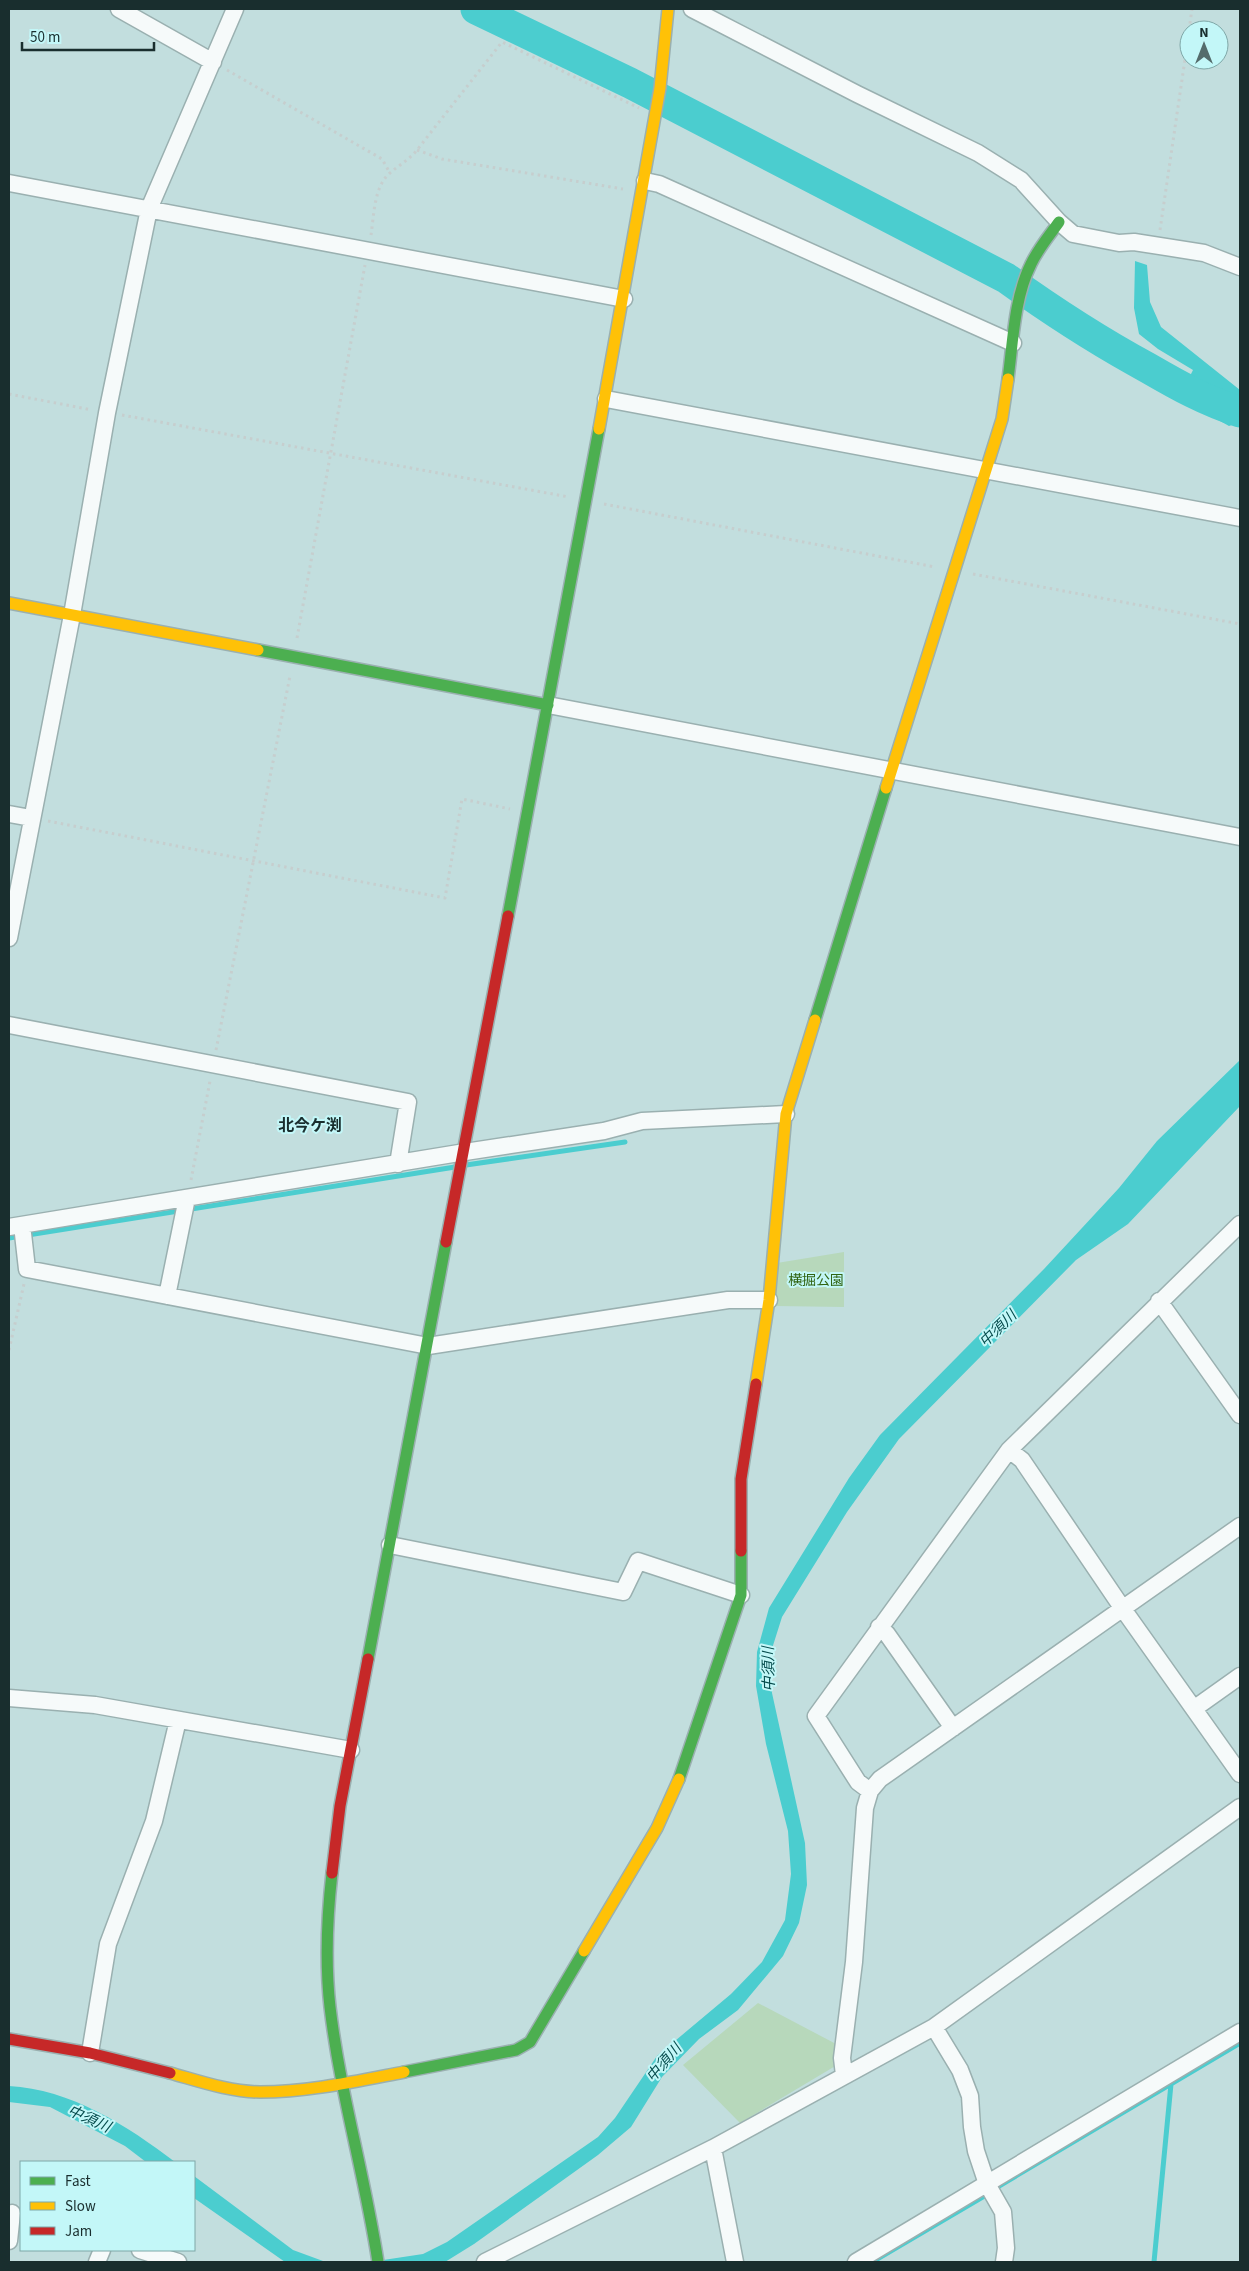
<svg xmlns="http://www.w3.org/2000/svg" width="1249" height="2271" viewBox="0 0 1249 2271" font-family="'Source Sans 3','Noto Sans JP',sans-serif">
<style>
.green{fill:#b7d8bb}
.water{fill:#4bcdcf}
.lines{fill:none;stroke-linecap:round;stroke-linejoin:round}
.stream{stroke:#4bcdcf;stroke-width:5}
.river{stroke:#4bcdcf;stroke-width:31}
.street-casing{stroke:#9ab0b0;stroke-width:19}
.fast-casing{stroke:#9ab0b0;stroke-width:14}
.slow-casing{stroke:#9ab0b0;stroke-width:14}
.jam-casing{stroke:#9ab0b0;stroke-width:14}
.path{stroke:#c6cece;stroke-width:3;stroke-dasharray:2.5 4;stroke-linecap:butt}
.street{stroke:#f6fafa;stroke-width:16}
.fast{stroke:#4caf50;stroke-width:11}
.slow{stroke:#ffc107;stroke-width:11}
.jam{stroke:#c62828;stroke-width:11}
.labels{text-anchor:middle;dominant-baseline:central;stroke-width:4;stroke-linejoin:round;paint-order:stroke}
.park-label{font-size:14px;fill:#316412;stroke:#c3f7f8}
.water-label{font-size:15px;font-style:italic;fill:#064c4d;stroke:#c3f7f8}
.quarter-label{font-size:16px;font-weight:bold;fill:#192e2e;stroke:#c3f7f8}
</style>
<rect width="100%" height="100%" fill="#c2dede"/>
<path class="green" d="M 844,1252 L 844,1307 L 775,1306 L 777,1263 Z
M 758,2003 L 838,2045 L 837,2065 L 740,2123 L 683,2065 Z"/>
<path class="water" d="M 1135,261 L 1147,265 L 1150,302 L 1161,327 L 1240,390 L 1240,422 L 1229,426 L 1179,398 L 1193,370 L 1158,349 L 1139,334 L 1134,308 Z
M 1240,1060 L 1240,1106 L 1128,1224 L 1076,1260 L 899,1439 L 847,1512 L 782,1617 L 770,1655 L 772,1693 L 805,1843 L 807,1885 L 799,1923 L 783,1956 L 738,2010 L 699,2039 L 662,2077 L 631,2127 L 598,2155 L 474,2244 L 445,2262 L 370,2262 L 423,2254 L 447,2242 L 598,2137 L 615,2118 L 657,2056 L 731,1994 L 762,1962 L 785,1920 L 791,1874 L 788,1831 L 766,1744 L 756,1686 L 757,1652 L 769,1608 L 849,1478 L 880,1435 L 1044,1269 L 1119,1188 L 1157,1141 Z
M 9,2086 C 70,2089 128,2126 175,2162 L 146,2162 L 125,2146 L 50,2107 L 9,2102 Z
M 194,2176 L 293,2250 L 323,2261 L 353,2262 L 285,2262 L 194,2198 Z"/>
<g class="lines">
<path class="stream" d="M 466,1165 L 625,1142
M 9,1238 L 455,1167
M 999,2186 L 1240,2043
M 872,2262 L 986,2195
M 1154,2262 L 1171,2084"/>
<path class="river" d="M 476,9 L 630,83 L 1006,278 C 1052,311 1098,341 1148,368 C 1179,386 1206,401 1240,412"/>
<g class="street-casing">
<path id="street" d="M 119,9 L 213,62
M 692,9 L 857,94 L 978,153 L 1021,180 L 1059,222 L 1073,234 L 1119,243 L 1134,242 L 1204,253 L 1240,267
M 645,181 L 659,184 L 1013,343
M 9,183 L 624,299
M 606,399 L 1240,518
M 548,705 L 1240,837
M 9,814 L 31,818
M 9,938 L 72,615 L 107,413 L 149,209 L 235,9
M 9,1025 L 408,1102 L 398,1164
M 22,1225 L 27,1269 L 428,1346 L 728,1300 L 769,1300
M 9,1227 L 465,1152 L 604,1131 L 642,1121 L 786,1114
M 167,1296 L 187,1198
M 1159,1301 L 1240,1415
M 1009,1450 L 1022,1460 L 1123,1609 L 1240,1774
M 390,1545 L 623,1592 L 638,1561 L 741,1595
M 879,1627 L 887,1634 L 953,1728
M 9,1698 L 95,1705 L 351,1750
M 1195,1708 L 1240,1676
M 870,1791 L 858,1782 L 816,1716 L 1009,1450 L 1240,1224
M 934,2027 L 960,2070 L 970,2096 L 972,2127 L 976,2151 L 987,2184 L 1003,2212 L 1006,2248 L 1004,2262
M 90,2053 L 108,1944 L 154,1821 L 178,1720
M 844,2075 L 842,2058 L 854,1962 L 865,1808 L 870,1791 L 880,1779 L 1240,1526
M 713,2148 L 735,2262
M 9,2241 L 12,2213
M 140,2250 L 178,2262
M 97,2262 L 102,2250
M 485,2262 L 713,2148 L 934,2027 L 1240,1807
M 856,2262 L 1240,2032"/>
</g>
<g class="fast-casing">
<path id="fast" d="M 1008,379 C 1013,342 1014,298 1031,264 C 1038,249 1049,236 1059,222
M 258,650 L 548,705
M 508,916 L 599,429
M 815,1020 L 886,788
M 368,1659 L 446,1242
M 679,1779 L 741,1595 L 741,1551
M 332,1873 C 327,1917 325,1962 330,2007 C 340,2093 365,2176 378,2262
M 404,2072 L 516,2050 L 530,2042 L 584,1951"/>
</g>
<g class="slow-casing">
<path id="slow" d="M 599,429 L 660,88 L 668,9
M 9,603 L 258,650
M 886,788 L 1002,419 L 1008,379
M 756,1384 L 769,1300 L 786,1114 L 815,1020
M 584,1951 L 657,1828 L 679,1779
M 170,2073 C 199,2081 230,2092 260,2092 C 308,2092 357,2081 404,2072"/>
</g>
<g class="jam-casing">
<path id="jam" d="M 446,1242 L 508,916
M 741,1551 L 741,1479 L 756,1384
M 332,1873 L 340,1806 L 368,1659
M 9,2039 L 90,2053 L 170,2073"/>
</g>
<path class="path" d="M 1189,30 L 1192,9
M 227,70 L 382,159 L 390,173
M 417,150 L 442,159 L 623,189
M 1160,230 L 1189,32
M 371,235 C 374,215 374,186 390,173 C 399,165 409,160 417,150 L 502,42 L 639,108
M 9,394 L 92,410
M 122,415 L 569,497
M 604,504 L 935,567
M 973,574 L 1240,624
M 297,638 L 365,265
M 48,821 L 445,898 L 462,799 L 510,809
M 216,1050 L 290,676
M 191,1180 L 210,1081
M 9,1350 L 24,1284"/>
<use href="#street" class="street"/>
<use href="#fast" class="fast"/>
<use href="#slow" class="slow"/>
<use href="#jam" class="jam"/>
</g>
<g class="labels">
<g class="park-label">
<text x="816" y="1281">横掘公園</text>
</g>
<g class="water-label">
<text transform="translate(998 1329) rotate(-44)">中須川</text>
<text transform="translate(769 1669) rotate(-91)">中須川</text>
<text transform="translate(664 2063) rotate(-49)">中須川</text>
<text transform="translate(89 2119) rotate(24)">中須川</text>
</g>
<g class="quarter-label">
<text x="310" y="1126">北今ケ渕</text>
</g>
</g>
<rect width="1249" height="2271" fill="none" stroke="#192e2e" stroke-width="20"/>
<rect x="20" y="2161" width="175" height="90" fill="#c3f7f8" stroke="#7fa7a7"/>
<rect x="30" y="2177" width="25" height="8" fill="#4caf50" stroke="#7fa7a7"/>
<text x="65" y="2186" font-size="15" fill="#192e2e">Fast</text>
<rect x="30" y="2202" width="25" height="8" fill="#ffc107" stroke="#7fa7a7"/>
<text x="65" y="2211" font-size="15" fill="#192e2e">Slow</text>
<rect x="30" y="2227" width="25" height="8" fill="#c62828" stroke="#7fa7a7"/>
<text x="65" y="2236" font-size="15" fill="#192e2e">Jam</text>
<g transform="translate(1204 45)"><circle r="24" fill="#c3f7f8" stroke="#7fa7a7"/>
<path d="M0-4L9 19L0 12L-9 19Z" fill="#546c6c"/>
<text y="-8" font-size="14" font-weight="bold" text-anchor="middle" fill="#192e2e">N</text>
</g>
<path d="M22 42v8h132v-8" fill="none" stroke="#192e2e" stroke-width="2.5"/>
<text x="30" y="42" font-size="15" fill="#192e2e" stroke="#c3f7f8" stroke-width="4" paint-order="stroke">50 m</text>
</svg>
